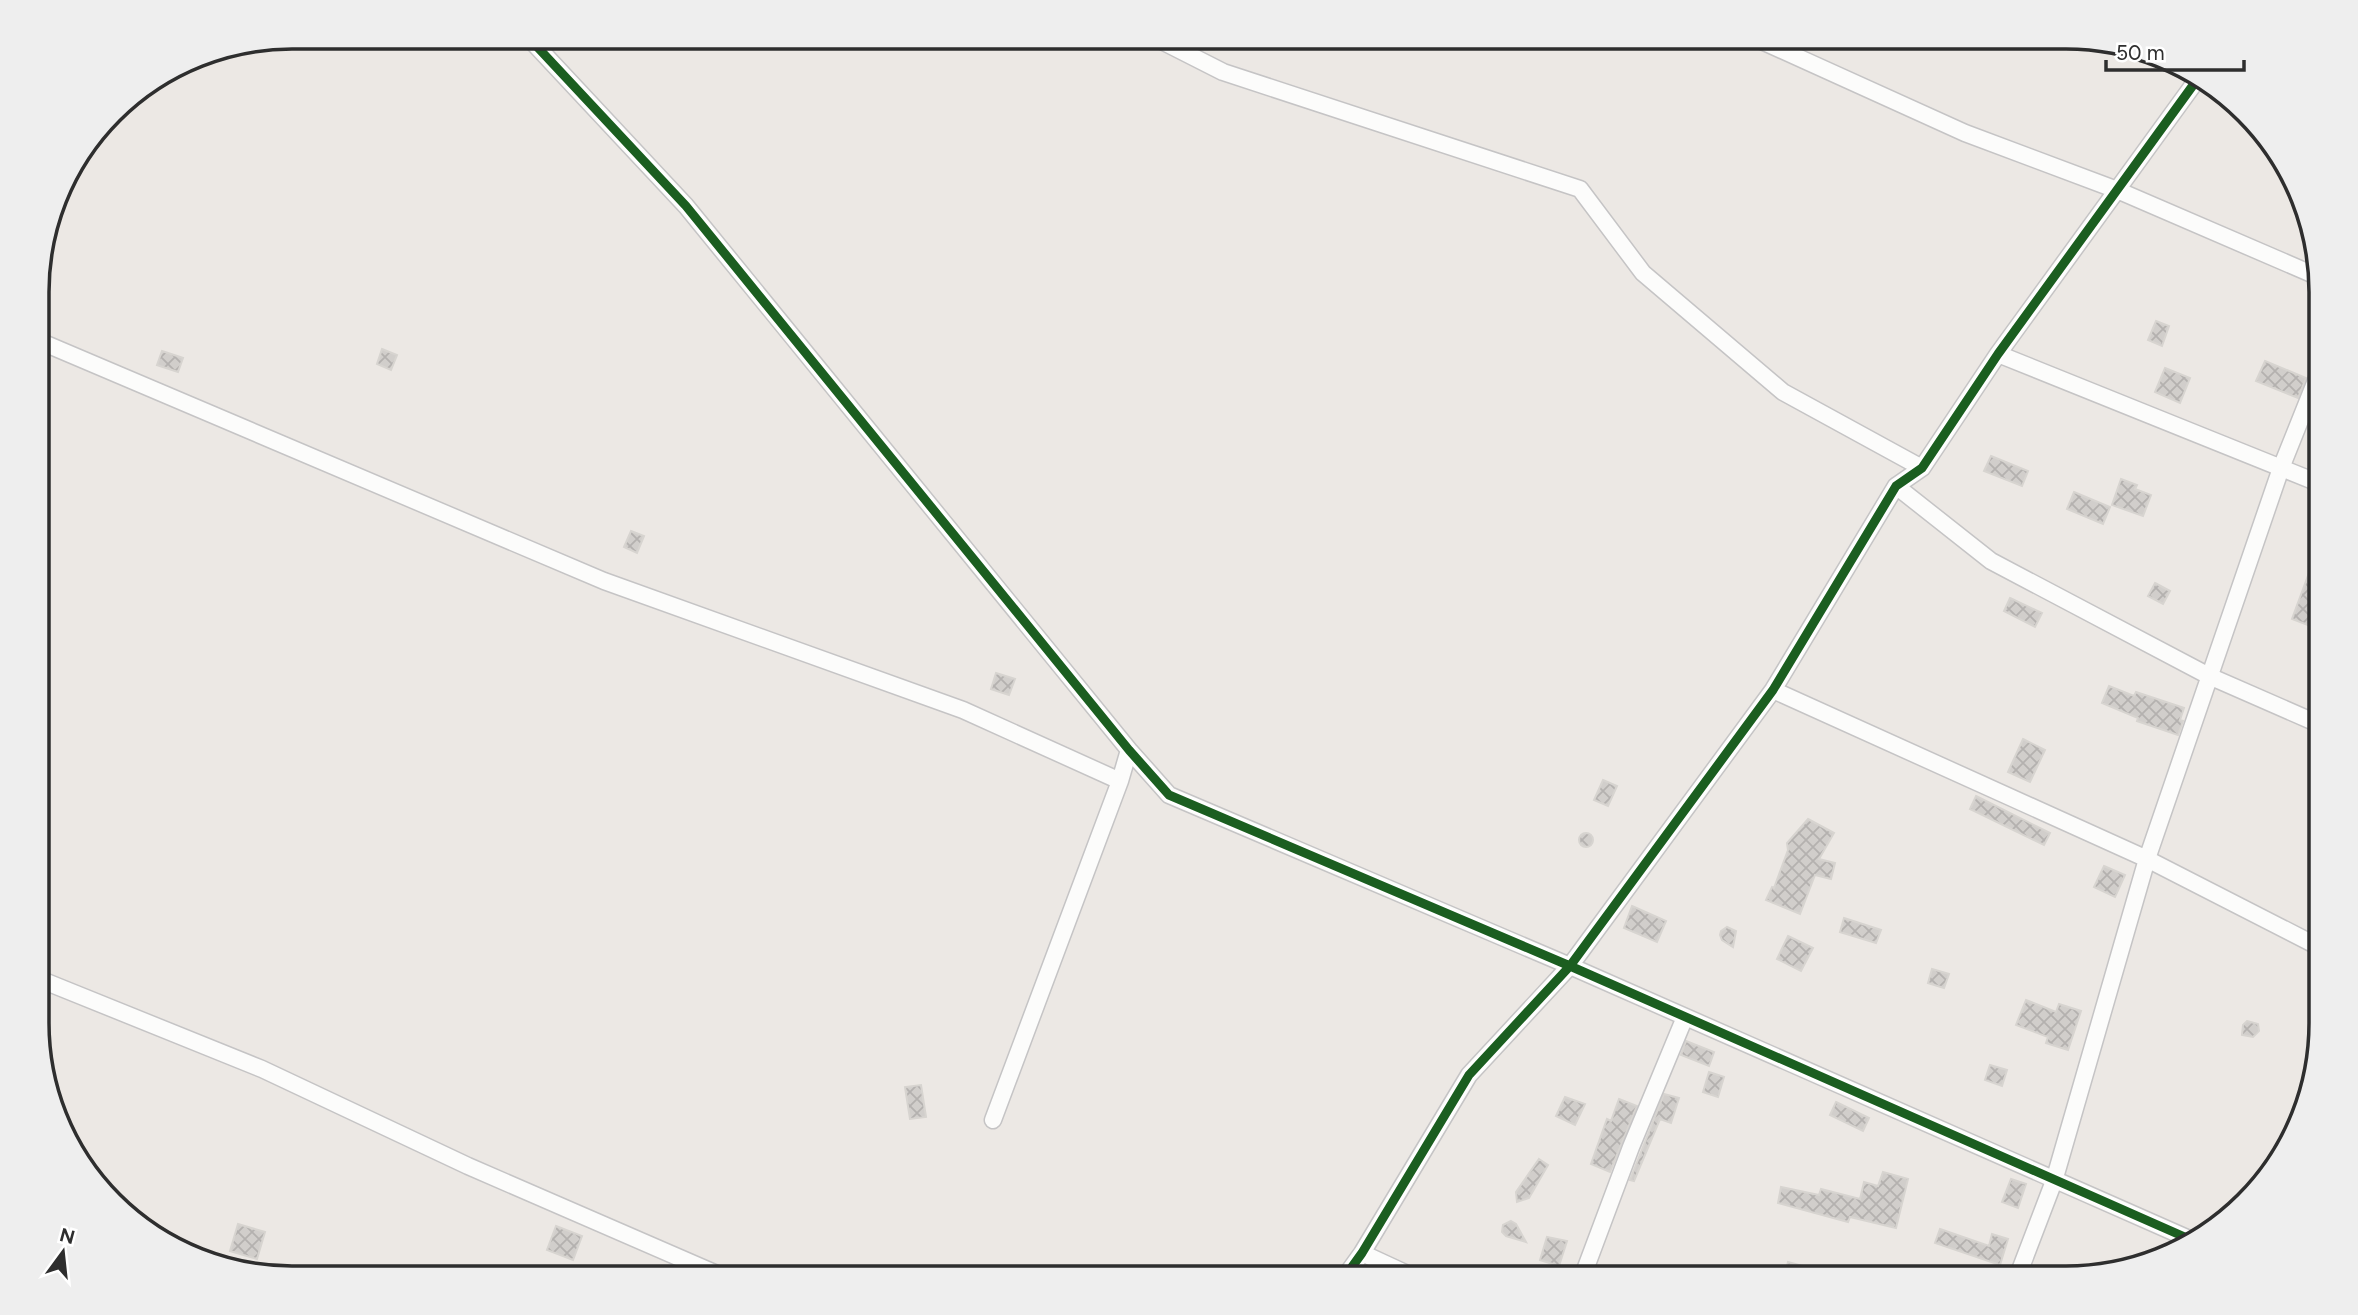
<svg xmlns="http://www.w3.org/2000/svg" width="2358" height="1315" viewBox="0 0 2358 1315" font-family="Figtree,sans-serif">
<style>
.building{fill:url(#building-cross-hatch);stroke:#d7d4d0;stroke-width:2}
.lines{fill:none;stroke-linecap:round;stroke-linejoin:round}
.street-casing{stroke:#c5c4c5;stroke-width:19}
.street{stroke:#fcfcfb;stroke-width:16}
.cycleway-casing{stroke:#fff;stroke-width:13}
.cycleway{stroke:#1b5e20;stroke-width:9}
.rim{fill:none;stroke:#2e2e2e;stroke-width:3.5}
</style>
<defs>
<pattern id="building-cross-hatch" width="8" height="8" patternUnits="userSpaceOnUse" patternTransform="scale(1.75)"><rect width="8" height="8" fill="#d1cecb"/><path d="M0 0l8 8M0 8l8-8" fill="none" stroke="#b4b1af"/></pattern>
</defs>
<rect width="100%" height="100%" fill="#ece8e4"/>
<path class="building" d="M 2156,321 L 2169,326 L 2162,346 L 2148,340 Z
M 382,349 L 397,355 L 391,370 L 377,364 Z
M 162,351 L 183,358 L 178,372 L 157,365 Z
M 2265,361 L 2306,378 L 2298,398 L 2256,381 Z
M 2165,368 L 2190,378 L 2180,403 L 2155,392 Z
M 1991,456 L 2028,471 L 2022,486 L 1984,471 Z
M 2121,479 L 2137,485 L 2135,489 L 2151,495 L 2143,516 L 2112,505 Z
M 2074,492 L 2110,507 L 2103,524 L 2067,509 Z
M 631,531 L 644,536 L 637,553 L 624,547 Z
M 2319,546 L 2321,546 L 2321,630 L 2292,619 Z
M 2155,583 L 2170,591 L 2163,604 L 2148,596 Z
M 2010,598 L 2042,613 L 2035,627 L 2004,611 Z
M 996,673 L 1015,679 L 1009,695 L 991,689 Z
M 2109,686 L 2134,696 L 2136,692 L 2184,708 L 2180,720 L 2183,721 L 2178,735 L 2137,721 L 2138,718 L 2102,703 Z
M 2023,739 L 2045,750 L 2030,782 L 2008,772 Z
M 1603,780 L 1617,786 L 1608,806 L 1594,800 Z
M 1976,796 L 2050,833 L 2044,845 L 1970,809 Z
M 1808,819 L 1834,833 L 1819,859 L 1835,863 L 1831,879 L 1815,875 L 1800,914 L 1766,900 L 1772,887 L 1774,888 L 1788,850 L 1787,843 Z
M1579 840a7 7 0 1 1 14 0a7 7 0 1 1-14 0Z
M 2104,866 L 2125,875 L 2115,897 L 2094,887 Z
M 1632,906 L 1666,921 L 1657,942 L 1624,928 Z
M 1844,918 L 1881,930 L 1876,943 L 1840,932 Z
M 1727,927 L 1736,931 L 1733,947 L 1722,940 L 1720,935 L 1721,931 Z
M 1788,936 L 1813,948 L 1801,971 L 1777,959 Z
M 1932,969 L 1949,974 L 1944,988 L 1928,983 Z
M 2026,1000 L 2056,1012 L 2059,1004 L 2081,1011 L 2068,1050 L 2046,1043 L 2048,1037 L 2016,1025 Z
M 2247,1021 L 2258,1024 L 2259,1031 L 2253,1037 L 2242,1035 L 2243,1025 Z
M 1686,1041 L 1714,1052 L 1709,1066 L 1681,1055 Z
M 1990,1065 L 2007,1070 L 2002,1086 L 1985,1080 Z
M 1709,1072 L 1724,1077 L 1718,1097 L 1703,1092 Z
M 921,1085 L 926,1117 L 910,1119 L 905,1087 Z
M 1664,1094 L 1679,1098 L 1671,1123 L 1660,1119 L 1634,1181 L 1630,1180 Z
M 1565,1097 L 1585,1104 L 1575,1125 L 1556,1116 Z
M 1619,1099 L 1637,1106 L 1610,1172 L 1591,1164 L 1607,1119 L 1611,1121 Z
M 1836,1102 L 1869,1118 L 1863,1131 L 1830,1115 Z
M 1539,1159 L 1548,1165 L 1529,1198 L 1517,1202 L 1516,1192 Z
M 1883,1172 L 1908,1179 L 1896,1228 L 1850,1217 L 1848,1222 L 1778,1203 L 1781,1187 L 1819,1195 L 1821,1189 L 1860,1199 L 1864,1182 L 1878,1186 Z
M 2011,1179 L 2026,1184 L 2018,1208 L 2002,1202 Z
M 1511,1221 L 1516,1224 L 1526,1242 L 1506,1236 L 1502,1232 L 1503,1225 Z
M 238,1224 L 265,1232 L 257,1259 L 230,1251 Z
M 556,1226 L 582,1236 L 573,1260 L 547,1250 Z
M 1940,1229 L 1989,1246 L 1992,1234 L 2008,1239 L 2000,1265 L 1935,1243 Z
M 1547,1237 L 1567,1241 L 1559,1266 L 1540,1260 Z
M 1788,1262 L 1828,1273 L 1827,1278 L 1784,1278 Z"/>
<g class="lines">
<g class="street-casing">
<path id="street" d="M 528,37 L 686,206 L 1129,750 L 1169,795 L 1570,966 L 2196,1242
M 1154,37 L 1223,72 L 1580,189 L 1643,273 L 1783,392 L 1922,468
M 1753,37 L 1965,133 L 2117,190 L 2321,278
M 39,341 L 604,581 L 963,710 L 1120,781
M 1998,354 L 2321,484
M 1896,486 L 1991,561 L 2209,676 L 2321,725
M 1773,690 L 2147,859 L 2321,948
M 39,979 L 262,1069 L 468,1166 L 726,1278
M 993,1120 L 1120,781 L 1129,750
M 1362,1253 L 1416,1278
M 1344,1278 L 1362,1253 L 1469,1075 L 1570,966 L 1773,690 L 1896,486 L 1922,468 L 1998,354 L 2199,77
M 1582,1278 L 1631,1147 L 1685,1017
M 2017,1278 L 2054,1181 L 2147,859 L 2281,468 L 2321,368"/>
</g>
<use href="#street" class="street"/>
<g class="cycleway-casing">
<path id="cycleway" d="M 528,37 L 686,206 L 1129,750 L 1169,795 L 1570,966 L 2196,1242
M 1344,1278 L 1362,1253 L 1469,1075 L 1570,966 L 1773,690 L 1896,486 L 1922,468 L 1998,354 L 2199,77"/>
</g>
<use href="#cycleway" class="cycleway"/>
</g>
<path d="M0 0H2358V1315H0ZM292 49H2066A243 243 0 0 1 2309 292V1023A243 243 0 0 1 2066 1266H292A243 243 0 0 1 49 1023V292A243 243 0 0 1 292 49Z" fill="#eee" fill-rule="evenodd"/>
<path class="rim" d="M292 49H2066A243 243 0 0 1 2309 292V1023A243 243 0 0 1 2066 1266H292A243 243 0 0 1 49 1023V292A243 243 0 0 1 292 49Z"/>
<g transform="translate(63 1252) rotate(15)" stroke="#ffffff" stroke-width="5" paint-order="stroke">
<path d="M0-5L12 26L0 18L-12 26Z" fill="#2e2e2e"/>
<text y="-10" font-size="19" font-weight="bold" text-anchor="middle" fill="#2e2e2e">N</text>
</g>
<path d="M2106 60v10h138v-10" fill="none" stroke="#2e2e2e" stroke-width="3.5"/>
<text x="2116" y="60" font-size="21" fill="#2e2e2e" stroke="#ffffff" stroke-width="5" paint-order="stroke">50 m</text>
</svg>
